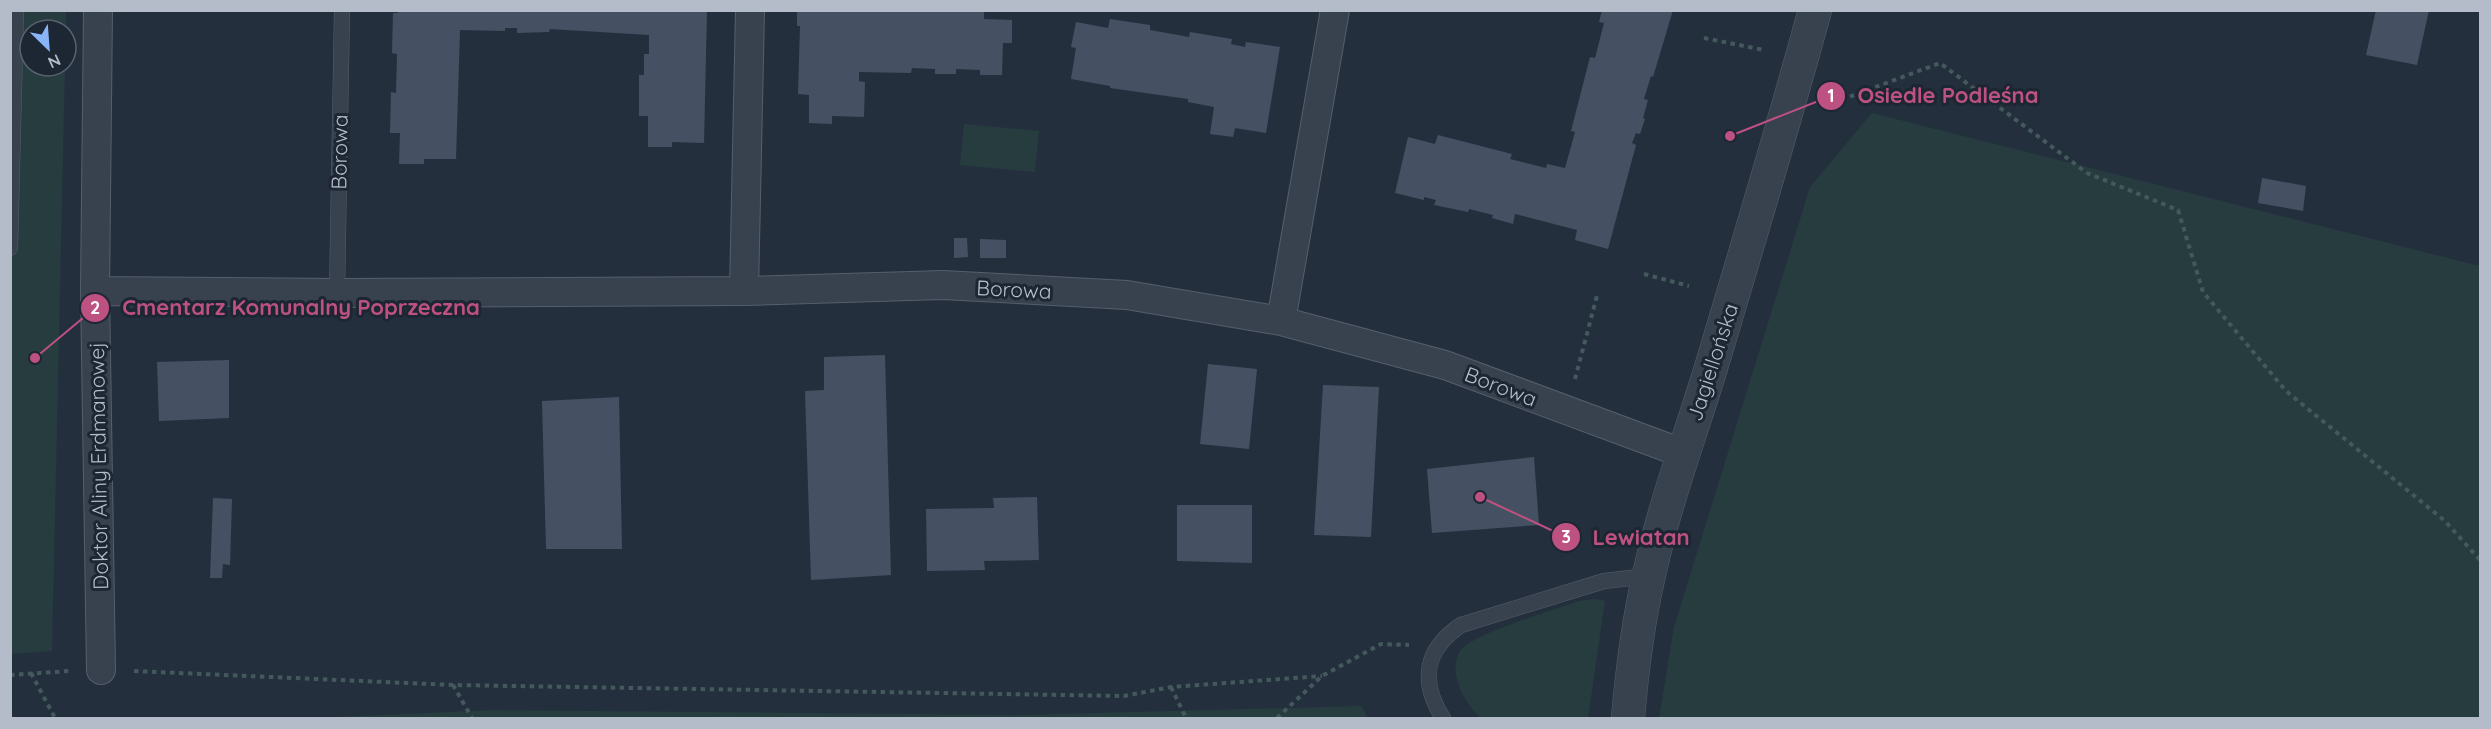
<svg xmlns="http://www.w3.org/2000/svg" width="2491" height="729" viewBox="0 0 2491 729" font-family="Quicksand,sans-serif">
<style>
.green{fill:#263c3f}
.building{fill:#455162}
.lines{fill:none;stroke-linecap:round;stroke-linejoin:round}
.service-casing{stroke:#565f6c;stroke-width:16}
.minor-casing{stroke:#565f6c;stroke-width:30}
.tertiary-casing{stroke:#565f6c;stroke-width:34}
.path{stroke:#44595c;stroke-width:4;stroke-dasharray:4.5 4.5;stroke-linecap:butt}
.service{stroke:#38414e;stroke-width:15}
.minor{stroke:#38414e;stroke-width:28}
.tertiary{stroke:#38414e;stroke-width:33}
.labels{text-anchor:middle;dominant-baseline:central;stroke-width:6;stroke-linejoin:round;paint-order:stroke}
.street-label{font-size:21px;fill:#b4bcc9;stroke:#1d2633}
.leader{fill:none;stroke:#bd5182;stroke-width:2}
.callout-dot{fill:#bd5182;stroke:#1d2633;stroke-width:2}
.mark-label{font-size:18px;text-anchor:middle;font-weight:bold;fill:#fff}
.callout-label{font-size:22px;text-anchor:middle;font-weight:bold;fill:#bd5182;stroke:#1d2633;stroke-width:6;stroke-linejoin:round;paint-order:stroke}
</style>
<rect width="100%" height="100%" fill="#242f3e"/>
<path class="green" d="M 11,11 L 66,11 L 66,30 L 30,30 L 30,66 L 65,66 L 52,651 L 11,654 Z
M 1872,113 L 2480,266 L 2480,718 L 1659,718 L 1674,627 L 1810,187 Z
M 964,124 L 1039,131 L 1035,172 L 960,165 Z
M 1595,599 L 1605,601 L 1588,718 L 1480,718 C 1465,702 1447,674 1460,651 C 1471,634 1557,609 1579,601 Z
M 1361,706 L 1368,718 L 313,718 L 494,710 L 1017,715 Z"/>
<path class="building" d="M 398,10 L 707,10 L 704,143 L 672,142 L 672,147 L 648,147 L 648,116 L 639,116 L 639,75 L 644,75 L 644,54 L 649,54 L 649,35 L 550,29 L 549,32 L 517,33 L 517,28 L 505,28 L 505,31 L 460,30 L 456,159 L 424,159 L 424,164 L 399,164 L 400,133 L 390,133 L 391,92 L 396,93 L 397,54 L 392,53 L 393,13 L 398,13 Z
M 797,10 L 984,10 L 984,19 L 1012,20 L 1012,43 L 1003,43 L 1002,75 L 980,75 L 980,70 L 956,69 L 956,74 L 935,74 L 935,69 L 912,68 L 911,73 L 859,72 L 859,81 L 865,82 L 864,117 L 832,116 L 832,124 L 809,123 L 809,95 L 798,94 L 800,26 L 797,26 Z
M 1602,10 L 1673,10 L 1653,77 L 1651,76 L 1644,99 L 1648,100 L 1643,118 L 1645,119 L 1640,134 L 1636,133 L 1632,143 L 1636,145 L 1608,249 L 1575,240 L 1577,230 L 1515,214 L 1513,224 L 1492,218 L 1493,215 L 1469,209 L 1468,212 L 1434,205 L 1436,200 L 1424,197 L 1424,200 L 1395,193 L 1408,137 L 1435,144 L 1438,135 L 1512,154 L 1510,159 L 1546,168 L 1547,164 L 1565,168 L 1575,132 L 1571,131 L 1590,57 L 1595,58 L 1604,23 L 1599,22 Z
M 2376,10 L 2429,10 L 2417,65 L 2366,55 Z
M 1110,19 L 1150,25 L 1150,30 L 1189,37 L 1190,32 L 1232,39 L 1231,44 L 1245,47 L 1246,42 L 1280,47 L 1266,133 L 1235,128 L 1233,137 L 1210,134 L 1214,107 L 1188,102 L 1188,99 L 1110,88 L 1110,86 L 1071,79 L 1076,48 L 1071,47 L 1076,22 L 1108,28 Z
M 2262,178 L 2306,186 L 2303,211 L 2258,203 Z
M 954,238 L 967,238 L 968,257 L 954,258 Z
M 980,239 L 1006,240 L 1006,258 L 980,258 Z
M 885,355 L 891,575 L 811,580 L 805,391 L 824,390 L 824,357 Z
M 229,360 L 229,418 L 159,421 L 157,362 Z
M 1208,364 L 1257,369 L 1249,449 L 1200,444 Z
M 1323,385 L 1379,387 L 1371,537 L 1314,535 Z
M 619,397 L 622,549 L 546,549 L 542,401 Z
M 1534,457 L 1539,525 L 1432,533 L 1427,469 Z
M 1037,497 L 1039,560 L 984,561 L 985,570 L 927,571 L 926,509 L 994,508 L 993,498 Z
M 213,498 L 232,499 L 230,565 L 223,564 L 222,578 L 210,578 Z
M 1177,505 L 1252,505 L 1252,563 L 1177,561 Z"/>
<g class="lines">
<g class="service-casing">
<path id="service" d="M 10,248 L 16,10
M 337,293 L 342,10
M 1443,718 C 1420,682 1424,650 1461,625 L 1604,581 L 1648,576"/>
</g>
<g class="minor-casing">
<path id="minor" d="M 98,10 L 95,291 L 101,670
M 95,291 L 337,293 L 744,291 L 943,285 L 1127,295 L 1281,321 L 1445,365 L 1682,453
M 744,291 L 750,10
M 1281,321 L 1335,10"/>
</g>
<g class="tertiary-casing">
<path id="tertiary" d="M 1628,718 C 1632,671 1638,622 1649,575 C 1664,506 1689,439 1710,371 C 1746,251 1782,131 1815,10"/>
</g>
<path class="path" d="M 1704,38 L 1764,50
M 1833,103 L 1940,63 L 2087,173 L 2178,210 L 2203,292 L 2286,391 L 2445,521 L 2480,560
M 1644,274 L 1689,286
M 1575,379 L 1598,292
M 134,671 L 453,685 L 1124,696 L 1171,687 L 1322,676
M 31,673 L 55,718
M 10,675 L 69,671
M 453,685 L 472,718
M 1171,687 L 1186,718
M 1277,718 L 1322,676 L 1381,644 L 1409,645"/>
<use href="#service" class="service"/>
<use href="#minor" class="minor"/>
<use href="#tertiary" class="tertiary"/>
</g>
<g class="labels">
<g class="street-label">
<text transform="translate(339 152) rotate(-89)">Borowa</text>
<text transform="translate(1014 289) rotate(3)">Borowa</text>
<text transform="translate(1712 362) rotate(-72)">Jagiellońska</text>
<text transform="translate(1501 386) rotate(21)">Borowa</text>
<text transform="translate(98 466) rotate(-91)">Doktor Aliny Erdmanowej</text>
</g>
</g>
<path class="leader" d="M1730 136L1831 96M35 358L95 308M1480 497L1566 537"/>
<g class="callout-dot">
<circle cx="1730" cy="136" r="6"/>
<circle cx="35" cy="358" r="6"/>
<circle cx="1480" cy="497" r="6"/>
<circle cx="1831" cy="96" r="15"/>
<circle cx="95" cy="308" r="15"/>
<circle cx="1566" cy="537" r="15"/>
</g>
<g class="mark-label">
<text x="1831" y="102">1</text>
<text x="95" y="314">2</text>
<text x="1566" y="543">3</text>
</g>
<g class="callout-label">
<text x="1948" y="103">Osiedle Podleśna</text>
<text x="301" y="315">Cmentarz Komunalny Poprzeczna</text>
<text x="1641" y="545">Lewiatan</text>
</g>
<rect width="2491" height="729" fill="none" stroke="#b4bcc9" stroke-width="24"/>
<g transform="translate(48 48) rotate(155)"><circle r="28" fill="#1d2633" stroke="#59626f" stroke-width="1.5"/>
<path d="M0-4.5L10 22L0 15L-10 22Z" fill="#8ab4f8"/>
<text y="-9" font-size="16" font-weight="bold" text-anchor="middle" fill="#b4bcc9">N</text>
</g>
</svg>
